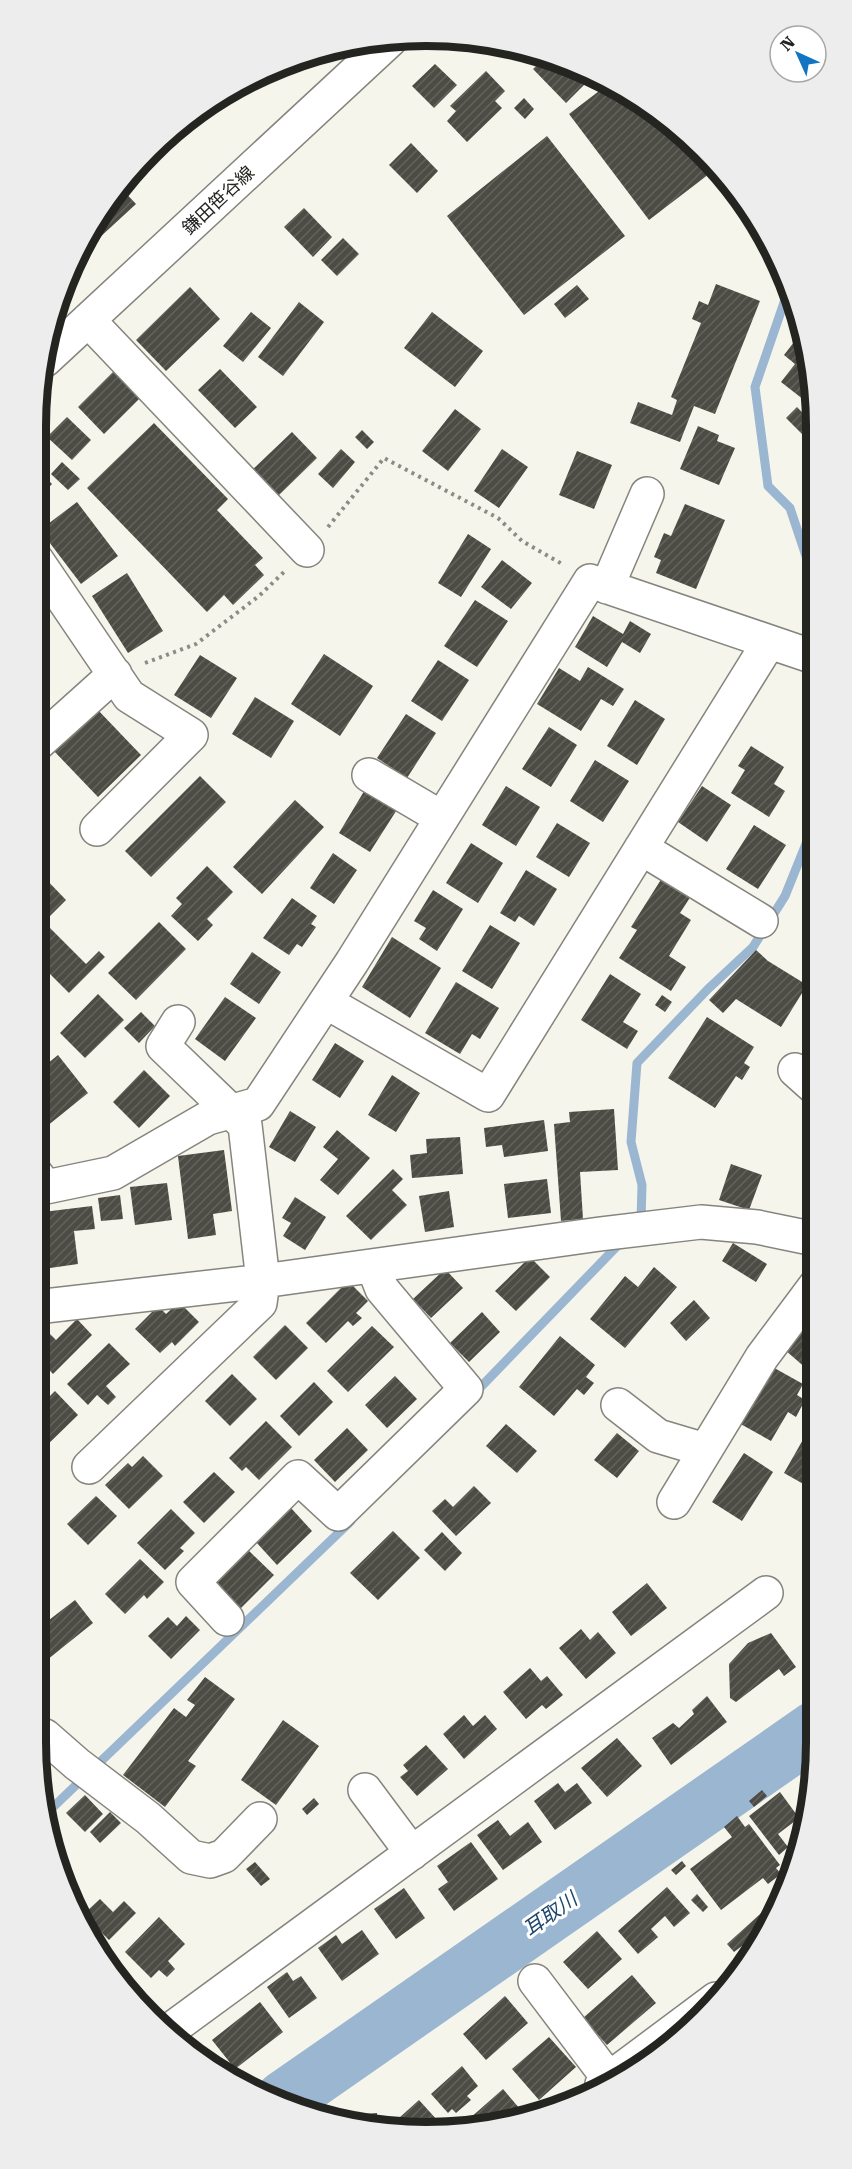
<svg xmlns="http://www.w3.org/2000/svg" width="852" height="2169" viewBox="0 0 852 2169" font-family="'Roboto Serif','Noto Sans JP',serif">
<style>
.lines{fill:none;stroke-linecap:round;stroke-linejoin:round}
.stream{stroke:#9bb6d1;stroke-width:9}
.river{stroke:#9bb6d1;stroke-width:57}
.building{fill:url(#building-hatch)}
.minor-casing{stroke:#85847d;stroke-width:36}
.path{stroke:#8c8c86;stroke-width:4;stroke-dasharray:3 4.5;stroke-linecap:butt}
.minor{stroke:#fff;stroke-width:33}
.labels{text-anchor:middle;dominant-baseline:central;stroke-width:6;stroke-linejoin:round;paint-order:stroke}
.street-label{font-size:18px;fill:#242421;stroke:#fff}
.water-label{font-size:20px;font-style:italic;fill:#1f486d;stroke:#fff}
.rim{fill:none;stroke:#242421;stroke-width:8}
</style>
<defs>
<pattern id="building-hatch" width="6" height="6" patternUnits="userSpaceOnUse" patternTransform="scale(1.5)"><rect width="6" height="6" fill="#4c4c45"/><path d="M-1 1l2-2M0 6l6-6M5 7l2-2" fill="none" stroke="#63635d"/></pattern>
</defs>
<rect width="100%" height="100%" fill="#f5f5ec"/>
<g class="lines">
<path class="stream" d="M 789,288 L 755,387 L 768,486 L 790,508 L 813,577
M 639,1222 L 641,1220 L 642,1185 L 631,1142 L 637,1063 L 708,989 L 753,947 L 785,896 L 814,824
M 473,1395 L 622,1241
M 48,1812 L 351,1521"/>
<path class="river" d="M 284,2099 L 816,1729"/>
</g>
<path class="building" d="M 545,57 L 548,59 L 591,78 L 566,103 L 533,69 Z
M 435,64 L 457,85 L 434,108 L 412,86 Z
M 486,71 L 505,91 L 495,101 L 502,108 L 467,142 L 447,121 L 456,111 L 450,106 Z
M 607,85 L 642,102 L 696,148 L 692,151 L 709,174 L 649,220 L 569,114 Z
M 524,98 L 534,109 L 525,119 L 514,108 Z
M 547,136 L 625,236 L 524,315 L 447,216 Z
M 411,143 L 438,171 L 417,193 L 389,165 Z
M 119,186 L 136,204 L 86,250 L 117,188 Z
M 304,208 L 332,237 L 313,257 L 284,227 Z
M 343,238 L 359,254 L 337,276 L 321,260 Z
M 716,284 L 760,301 L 715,414 L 694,406 L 680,442 L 630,423 L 638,402 L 672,415 L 677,400 L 671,397 L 701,323 L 692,319 L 699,301 L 708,305 Z
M 577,285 L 589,299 L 565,318 L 554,304 Z
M 190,287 L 220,319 L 166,371 L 136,340 Z
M 299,302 L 324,322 L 283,376 L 258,357 Z
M 251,312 L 271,328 L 243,362 L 223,346 Z
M 432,312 L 483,351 L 455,387 L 404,348 Z
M 801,333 L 813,375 L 813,407 L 781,382 L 795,364 L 784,355 Z
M 220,369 L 257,407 L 235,428 L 198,390 Z
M 115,370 L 142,396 L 104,434 L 78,407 Z
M 797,407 L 812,423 L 802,434 L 786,418 Z
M 455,409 L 481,429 L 448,471 L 422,451 Z
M 67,417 L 91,440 L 72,460 L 47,437 Z
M 154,423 L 228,499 L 217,510 L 263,558 L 255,565 L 264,575 L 233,605 L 224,595 L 207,612 L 87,488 Z
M 698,426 L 719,435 L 717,441 L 735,448 L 719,485 L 680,469 Z
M 362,430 L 374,442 L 367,449 L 355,437 Z
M 292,432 L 317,458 L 277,497 L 251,471 Z
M 341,449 L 355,462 L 333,488 L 318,474 Z
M 502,449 L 528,467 L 499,508 L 474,491 Z
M 577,451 L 612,465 L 594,509 L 559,495 Z
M 62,462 L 80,479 L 68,490 L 51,474 Z
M 36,468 L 52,484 L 36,501 Z
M 77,502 L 118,556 L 81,584 L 40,530 Z
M 685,504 L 725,520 L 696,589 L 656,573 L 661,560 L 654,557 L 664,533 L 671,536 Z
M 468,534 L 491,549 L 461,597 L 438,583 Z
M 502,560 L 532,583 L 511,609 L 481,587 Z
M 127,573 L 163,631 L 128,653 L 92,596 Z
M 475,600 L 508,621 L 477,667 L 444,646 Z
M 593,616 L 623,634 L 630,621 L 651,634 L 640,653 L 622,642 L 607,667 L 575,647 Z
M 324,654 L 373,686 L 340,736 L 291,704 Z
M 200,655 L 237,678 L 211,718 L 174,695 Z
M 438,660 L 469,680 L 442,721 L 411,701 Z
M 588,667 L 624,689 L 613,706 L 601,699 L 581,731 L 537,704 L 559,668 L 580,681 Z
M 255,697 L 294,721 L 271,758 L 232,734 Z
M 635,700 L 665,719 L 637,765 L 607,746 Z
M 96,708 L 141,755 L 98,797 L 53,750 Z
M 406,714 L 436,733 L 407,778 L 377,758 Z
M 549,727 L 577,745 L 551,787 L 522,769 Z
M 751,746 L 784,767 L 774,784 L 785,791 L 769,817 L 731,793 L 745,770 L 738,766 Z
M 595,760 L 629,781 L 603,822 L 570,801 Z
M 200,776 L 226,802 L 151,877 L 125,851 Z
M 506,786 L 540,807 L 516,846 L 482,825 Z
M 702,786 L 731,805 L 707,842 L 678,822 Z
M 366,788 L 398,808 L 370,852 L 339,833 Z
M 295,800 L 324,827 L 262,894 L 233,867 Z
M 557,823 L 590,843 L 569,877 L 536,857 Z
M 754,825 L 786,845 L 758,889 L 726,869 Z
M 471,843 L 503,863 L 478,903 L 446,883 Z
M 333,853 L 357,870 L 334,904 L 310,888 Z
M 207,866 L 233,892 L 207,919 L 213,925 L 198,941 L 171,916 L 182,904 L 176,898 Z
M 526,870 L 557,889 L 534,926 L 519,916 L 515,922 L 500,913 Z
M 41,874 L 66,900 L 44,922 L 86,964 L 99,951 L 105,957 L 69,993 L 36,960 L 36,879 Z
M 662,878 L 691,896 L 680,913 L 691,920 L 669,956 L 686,967 L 671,991 L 619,958 L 637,930 L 631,927 Z
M 433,890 L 463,909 L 437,951 L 419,939 L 426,928 L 414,921 Z
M 292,898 L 317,916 L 311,924 L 316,927 L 302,947 L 297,944 L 289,955 L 263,938 Z
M 159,922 L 186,949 L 136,1000 L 108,973 Z
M 490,925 L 520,943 L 492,989 L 462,971 Z
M 392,937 L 441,968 L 410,1018 L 362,987 Z
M 756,950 L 768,961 L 807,985 L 781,1027 L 736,999 L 723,1013 L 709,1000 Z
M 252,952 L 281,972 L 259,1004 L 230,984 Z
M 610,974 L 641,994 L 623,1022 L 638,1031 L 627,1049 L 581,1020 Z
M 456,982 L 499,1008 L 480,1039 L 472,1034 L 460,1054 L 425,1033 Z
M 98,994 L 124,1020 L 85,1058 L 60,1033 Z
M 662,995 L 672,1002 L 665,1012 L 655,1005 Z
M 225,997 L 256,1018 L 225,1061 L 195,1039 Z
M 141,1012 L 155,1026 L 139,1043 L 124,1028 Z
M 707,1017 L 754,1047 L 744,1063 L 750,1067 L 742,1080 L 736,1076 L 715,1108 L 668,1078 Z
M 335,1043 L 364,1061 L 340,1098 L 312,1080 Z
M 58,1055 L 88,1093 L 36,1135 L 36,1073 Z
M 144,1070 L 170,1096 L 139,1128 L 113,1102 Z
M 392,1075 L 420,1093 L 396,1132 L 368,1115 Z
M 614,1109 L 618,1170 L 580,1172 L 583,1219 L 561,1221 L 554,1124 L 570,1122 L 569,1112 Z
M 290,1111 L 316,1127 L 295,1162 L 269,1147 Z
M 544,1120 L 548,1151 L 504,1157 L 502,1145 L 486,1147 L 484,1128 Z
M 337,1130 L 370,1158 L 338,1195 L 320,1180 L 338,1159 L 323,1147 Z
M 460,1137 L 463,1174 L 412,1178 L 410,1155 L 427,1153 L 426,1139 Z
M 224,1150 L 232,1211 L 213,1214 L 216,1235 L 188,1239 L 178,1156 Z
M 731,1164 L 762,1175 L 749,1210 L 719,1200 Z
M 393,1169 L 403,1179 L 392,1190 L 407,1205 L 371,1240 L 346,1216 Z
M 547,1179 L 551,1213 L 508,1218 L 504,1184 Z
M 167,1183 L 172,1220 L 135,1225 L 130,1187 Z
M 449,1191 L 454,1227 L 425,1232 L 419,1196 Z
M 120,1195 L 123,1219 L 101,1221 L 98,1198 Z
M 295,1197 L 326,1217 L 305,1250 L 283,1236 L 291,1223 L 282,1218 Z
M 92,1206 L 95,1229 L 74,1231 L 78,1264 L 50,1268 L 43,1212 Z
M 733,1243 L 767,1264 L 756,1282 L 722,1261 Z
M 530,1257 L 550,1277 L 516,1311 L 495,1291 Z
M 654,1267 L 677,1287 L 625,1348 L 590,1319 L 625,1276 L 638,1287 Z
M 445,1269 L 463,1288 L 431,1318 L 413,1299 Z
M 348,1281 L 368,1301 L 356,1313 L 362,1318 L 353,1326 L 348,1321 L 326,1343 L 306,1323 Z
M 694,1300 L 710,1318 L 686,1341 L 670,1323 Z
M 179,1302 L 199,1322 L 175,1346 L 172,1342 L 160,1353 L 135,1329 L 158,1306 L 166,1314 Z
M 482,1312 L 500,1332 L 469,1362 L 450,1343 Z
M 77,1319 L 92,1335 L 53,1374 L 36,1356 L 36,1344 L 48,1332 L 56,1340 Z
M 809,1321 L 815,1327 L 815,1376 L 785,1350 Z
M 285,1325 L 308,1348 L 276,1380 L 253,1357 Z
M 372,1326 L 394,1347 L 348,1392 L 327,1371 Z
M 560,1336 L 595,1365 L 586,1377 L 594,1383 L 584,1395 L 577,1389 L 554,1416 L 519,1387 Z
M 109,1343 L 130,1364 L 106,1386 L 116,1397 L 108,1405 L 97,1395 L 88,1405 L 67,1384 Z
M 769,1365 L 803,1384 L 797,1395 L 805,1400 L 796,1417 L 788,1412 L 771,1441 L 737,1422 Z
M 232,1374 L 257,1399 L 230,1426 L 205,1401 Z
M 395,1376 L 417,1399 L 387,1428 L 365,1405 Z
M 314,1382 L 333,1402 L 299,1436 L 280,1416 Z
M 55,1391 L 78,1415 L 42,1450 L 36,1444 L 36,1410 Z
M 266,1421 L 292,1447 L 259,1480 L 246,1467 L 242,1471 L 229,1458 Z
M 813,1422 L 815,1424 L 815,1487 L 814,1490 L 784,1473 Z
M 506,1424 L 537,1451 L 517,1473 L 486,1446 Z
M 347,1428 L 368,1450 L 335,1482 L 314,1460 Z
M 617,1433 L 639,1451 L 617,1478 L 594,1460 Z
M 744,1453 L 773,1472 L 742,1521 L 712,1502 Z
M 143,1456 L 163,1476 L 129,1509 L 105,1485 L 128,1463 L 132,1467 Z
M 214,1472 L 235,1492 L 204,1523 L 183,1502 Z
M 474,1486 L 491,1503 L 456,1536 L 432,1511 L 445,1499 L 453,1507 Z
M 96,1496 L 117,1516 L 88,1545 L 67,1524 Z
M 291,1508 L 312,1531 L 277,1565 L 256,1542 Z
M 171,1509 L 195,1533 L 180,1548 L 184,1551 L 165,1570 L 137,1543 Z
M 36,1516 L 46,1526 L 36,1536 Z
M 393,1531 L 420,1558 L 378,1600 L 350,1573 Z
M 442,1532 L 462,1553 L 445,1571 L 424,1550 Z
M 246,1548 L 274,1575 L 240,1609 L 213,1581 Z
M 140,1559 L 164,1582 L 147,1599 L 144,1595 L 125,1614 L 105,1594 Z
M 647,1583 L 667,1608 L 631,1636 L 612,1612 Z
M 75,1600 L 93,1623 L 42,1664 L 36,1657 L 36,1630 Z
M 186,1616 L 200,1630 L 171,1659 L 148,1636 L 168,1617 L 177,1626 Z
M 581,1629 L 590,1640 L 598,1632 L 616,1653 L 586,1679 L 559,1648 Z
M 771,1633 L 796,1667 L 784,1676 L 779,1669 L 736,1702 L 730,1698 L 729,1664 L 748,1643 Z
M 530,1668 L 541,1681 L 547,1676 L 563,1695 L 546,1709 L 542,1705 L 526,1719 L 503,1692 Z
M 205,1677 L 235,1699 L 188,1761 L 196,1766 L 165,1807 L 123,1775 L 174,1708 L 186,1717 L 195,1705 L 187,1700 Z
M 707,1696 L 727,1722 L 671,1765 L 652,1738 L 673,1723 L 679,1728 L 694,1714 L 692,1710 Z
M 464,1715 L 473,1726 L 485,1715 L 497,1729 L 464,1759 L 443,1734 Z
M 283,1720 L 319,1746 L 276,1805 L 241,1780 Z
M 617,1738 L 642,1766 L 607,1797 L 581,1768 Z
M 426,1745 L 448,1769 L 417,1796 L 400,1777 L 408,1771 L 403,1765 Z
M 558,1783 L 565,1792 L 577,1783 L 592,1803 L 555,1830 L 534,1801 Z
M 762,1790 L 767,1796 L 754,1807 L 749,1801 Z
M 780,1792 L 799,1818 L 778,1834 L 788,1847 L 779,1855 L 749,1816 Z
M 85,1795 L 103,1814 L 85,1832 L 66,1813 Z
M 314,1798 L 319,1804 L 307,1815 L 302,1809 Z
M 110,1812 L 121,1823 L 100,1843 L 90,1832 Z
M 737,1816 L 745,1827 L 749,1824 L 780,1865 L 776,1868 L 781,1874 L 768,1884 L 763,1878 L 721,1910 L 690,1869 L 732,1837 L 724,1827 Z
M 498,1820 L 510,1836 L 528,1822 L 542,1842 L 503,1870 L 477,1835 Z
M 471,1842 L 498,1879 L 454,1911 L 438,1889 L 448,1882 L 437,1866 Z
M 682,1861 L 686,1866 L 676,1875 L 671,1870 Z
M 255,1862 L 270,1879 L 261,1886 L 246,1869 Z
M 667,1887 L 690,1913 L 674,1927 L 665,1916 L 651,1929 L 658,1937 L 638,1954 L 618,1931 Z
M 404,1888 L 425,1918 L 396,1939 L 374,1909 Z
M 697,1894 L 708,1907 L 703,1912 L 691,1900 Z
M 100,1899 L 113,1912 L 124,1901 L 136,1913 L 109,1940 L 95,1926 L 92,1929 L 80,1909 L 83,1907 L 87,1911 Z
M 769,1906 L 771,1908 L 749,1953 L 742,1946 L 734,1952 L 727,1944 Z
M 159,1917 L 185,1944 L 168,1961 L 175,1969 L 167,1977 L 159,1970 L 151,1978 L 125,1952 Z
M 362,1930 L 379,1954 L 342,1981 L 318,1948 L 336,1935 L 342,1944 Z
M 597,1931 L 622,1959 L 588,1989 L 563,1962 Z
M 287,1972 L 293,1981 L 301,1976 L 317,1998 L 289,2018 L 267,1987 Z
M 632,1975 L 656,2003 L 607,2045 L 583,2018 Z
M 505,1996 L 528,2023 L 486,2060 L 463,2034 Z
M 260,2002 L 283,2032 L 235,2069 L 212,2040 Z
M 549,2037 L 576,2067 L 539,2100 L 512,2069 Z
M 462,2066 L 478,2086 L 467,2096 L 471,2100 L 456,2113 L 452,2109 L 448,2113 L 431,2094 Z
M 503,2089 L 520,2109 L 510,2118 L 513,2121 L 502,2125 L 476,2126 L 469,2119 Z
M 419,2100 L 438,2121 L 430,2128 L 390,2129 L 389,2127 Z
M 377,2113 L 378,2130 L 348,2121 L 348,2115 Z"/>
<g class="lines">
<g class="minor-casing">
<path id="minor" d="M 88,320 L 307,550
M 45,360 L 390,40
M 36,559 L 129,696 L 191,735 L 97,829
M 607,587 L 647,494
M 36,745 L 115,674
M 369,775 L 442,818
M 641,848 L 761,921
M 326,1002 L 488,1095 L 769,642
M 795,1070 L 814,1087
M 36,1174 L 46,1187 L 113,1173 L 208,1118 L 258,1104 L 352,962 L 590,581 L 811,656
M 36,1307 L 263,1281 L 600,1234 L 701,1222 L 757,1227 L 815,1239
M 618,1405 L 658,1436 L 705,1450
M 89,1467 L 260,1303 L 263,1281 L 245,1125 L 163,1046 L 178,1022
M 674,1502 L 762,1357 L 815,1286
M 227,1619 L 193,1582 L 298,1477 L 338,1514 L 466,1389 L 382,1289 L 373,1266
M 36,1732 L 45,1736 L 77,1764 L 148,1818 L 191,1857 L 210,1861 L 224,1856 L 260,1819
M 365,1790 L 412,1853
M 535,1981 L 609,2079
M 170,2030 L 766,1593
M 602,2084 L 716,1999"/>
</g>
<path class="path" d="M 328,527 L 384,458 L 498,518 L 522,541 L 564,565
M 145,663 L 196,644 L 259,596 L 285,571"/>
<use href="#minor" class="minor"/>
</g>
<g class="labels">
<g class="street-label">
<text transform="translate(218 200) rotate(-43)">鎌田笹谷線</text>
</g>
<g class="water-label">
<text transform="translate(550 1914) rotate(-35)">耳取川</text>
</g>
</g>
<path d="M0 0H852V2169H0ZM426 46H426A380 380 0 0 1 806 426V1742A380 380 0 0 1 426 2122H426A380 380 0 0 1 46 1742V426A380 380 0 0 1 426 46Z" fill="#ededed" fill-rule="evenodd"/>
<path class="rim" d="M426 46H426A380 380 0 0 1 806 426V1742A380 380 0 0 1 426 2122H426A380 380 0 0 1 46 1742V426A380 380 0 0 1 426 46Z"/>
<g transform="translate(798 54) rotate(315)"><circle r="28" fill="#ffffff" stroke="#a7a7a6" stroke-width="1.5"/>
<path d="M0-4.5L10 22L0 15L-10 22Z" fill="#1175c1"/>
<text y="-9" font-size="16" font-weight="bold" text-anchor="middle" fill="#242421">N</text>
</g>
</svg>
